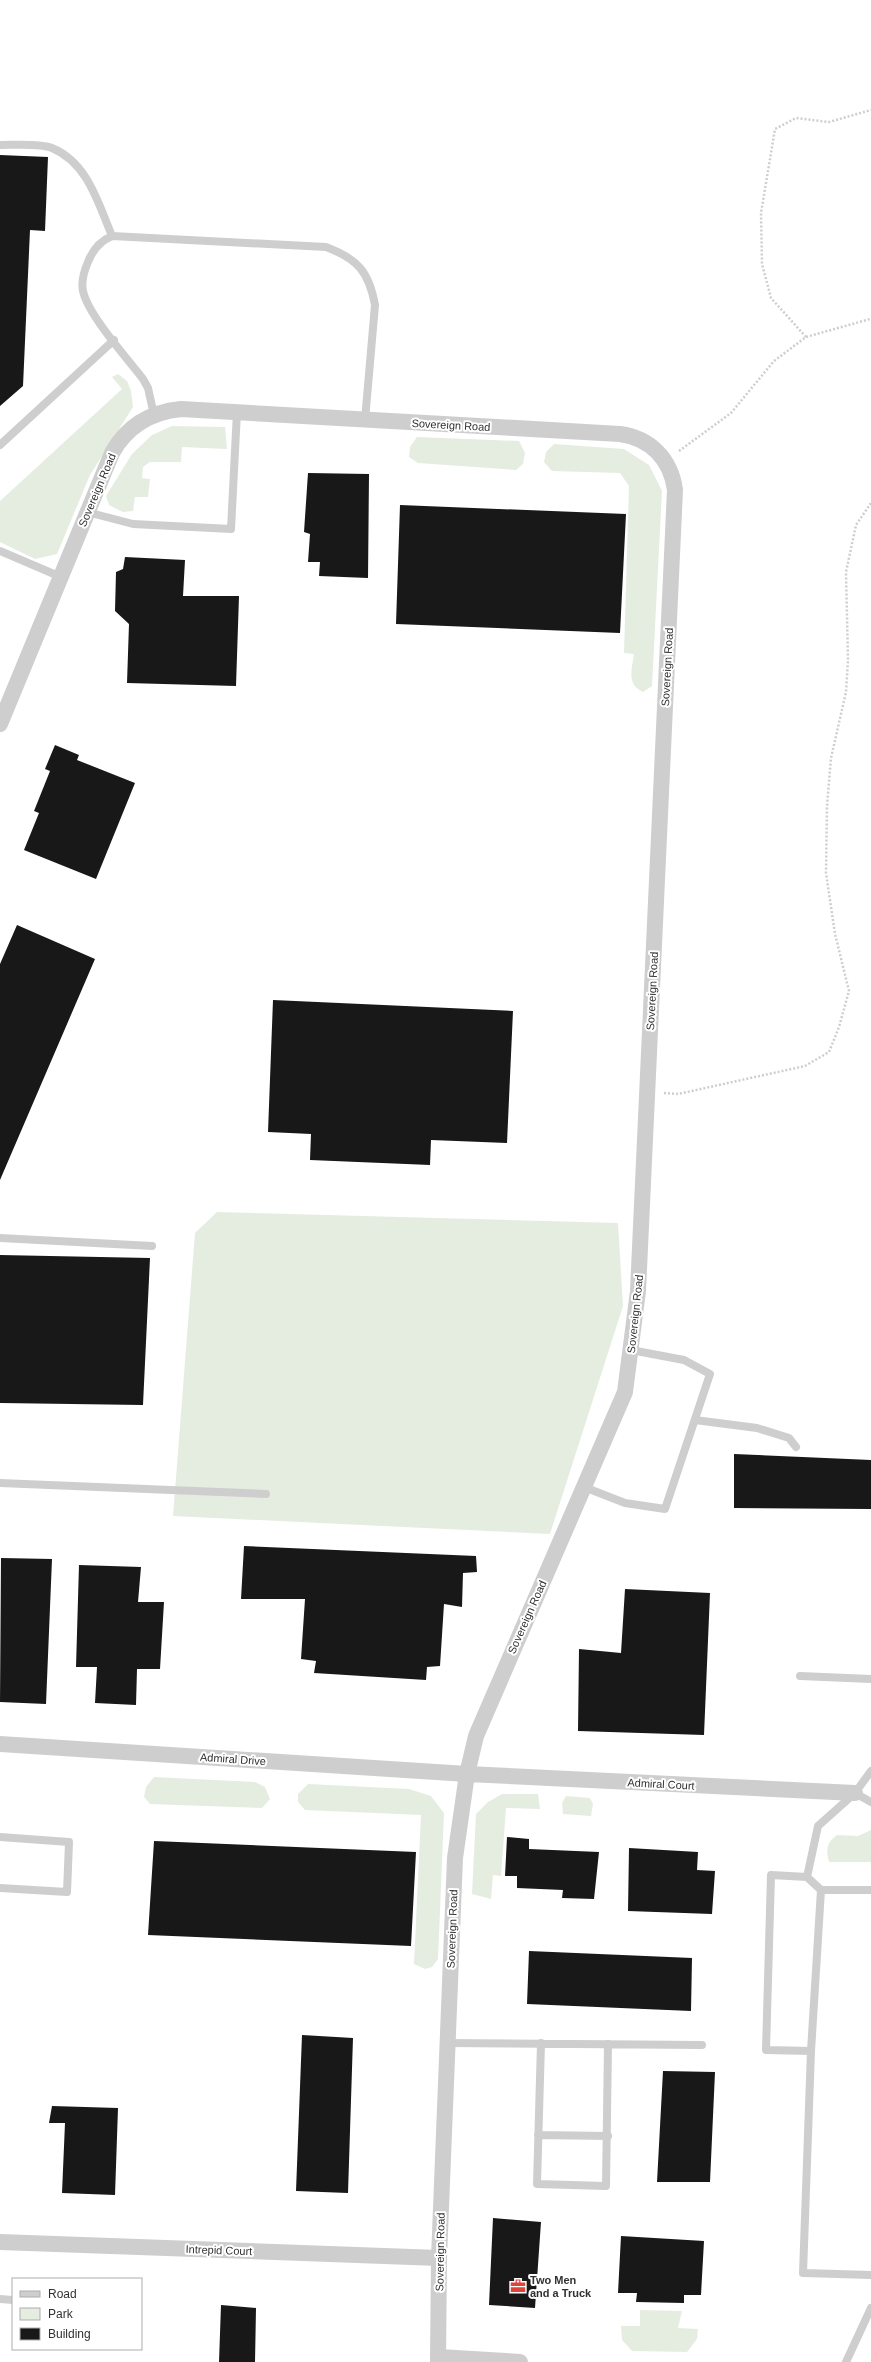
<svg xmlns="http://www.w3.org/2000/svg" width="871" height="2362" viewBox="0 0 871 2362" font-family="Helvetica,sans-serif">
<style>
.green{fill:#e5ede0}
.building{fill:#181818}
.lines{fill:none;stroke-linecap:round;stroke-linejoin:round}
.path{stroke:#cecece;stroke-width:2.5;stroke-dasharray:2 2;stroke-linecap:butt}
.service{stroke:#cecece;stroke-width:8}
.minor{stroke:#cecece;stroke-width:16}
.labels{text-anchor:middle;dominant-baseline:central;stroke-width:4;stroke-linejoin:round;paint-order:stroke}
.street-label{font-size:11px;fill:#313131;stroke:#fff}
.poi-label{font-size:11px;font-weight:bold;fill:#313131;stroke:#fff;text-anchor:start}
</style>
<rect width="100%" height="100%" fill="#fff"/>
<path class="green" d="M 118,374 L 127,381 L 131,391 L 133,407 L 90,475 L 57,554 L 35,559 L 0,542 L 0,501 L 122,389 L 112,377 Z
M 172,426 L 225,427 L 227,449 L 182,447 L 181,462 L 150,462 L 143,467 L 142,478 L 150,479 L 148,497 L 135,497 L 133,511 L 123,512 L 109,505 L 106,496 L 132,454 L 152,435 Z
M 417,437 L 519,441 L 525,453 L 523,464 L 516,470 L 418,463 L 409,457 L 410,447 Z
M 554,444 L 624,449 L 649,465 L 662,491 L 652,686 L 643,692 C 626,684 632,669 634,654 L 624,653 L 629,486 L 620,473 L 552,471 L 544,462 L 546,452 Z
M 217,1212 L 618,1223 L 623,1306 L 550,1534 L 173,1516 L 195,1233 Z
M 154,1777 L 255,1782 L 265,1787 L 270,1799 L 262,1808 L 150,1804 L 144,1797 L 146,1787 Z
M 308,1784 L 409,1789 L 431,1796 L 444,1813 L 438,1959 L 432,1967 L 425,1969 L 414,1964 L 421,1815 L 305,1810 L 298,1802 L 298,1794 Z
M 502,1794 L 538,1794 L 540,1809 L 506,1808 L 501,1876 L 493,1875 L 491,1899 L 472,1894 L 476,1814 L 488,1802 Z
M 566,1796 L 590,1798 L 593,1804 L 591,1816 L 563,1814 L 562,1803 Z
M 871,1830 L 871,1862 L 829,1862 C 826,1850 826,1843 837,1835 L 858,1836 Z
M 640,2310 L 682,2311 L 678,2328 L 698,2329 L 697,2339 L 687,2352 L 632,2351 L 622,2340 L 621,2326 L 640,2326 Z"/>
<path class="building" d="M 0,155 L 48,157 L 45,231 L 30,230 L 23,386 L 0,406 Z
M 308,473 L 369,474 L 368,578 L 319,576 L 320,562 L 308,562 L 310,534 L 304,532 Z
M 400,505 L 626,514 L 620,633 L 396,624 Z
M 125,557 L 185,560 L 183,596 L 239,596 L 236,686 L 127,683 L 129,624 L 115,611 L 116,572 L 123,569 Z
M 55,745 L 79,755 L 77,760 L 135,783 L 96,879 L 24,850 L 39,813 L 34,811 L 50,771 L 45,769 Z
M 17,925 L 95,959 L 0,1180 L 0,964 Z
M 273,1000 L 513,1011 L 507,1143 L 431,1140 L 430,1165 L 310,1160 L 311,1134 L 268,1132 Z
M 0,1255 L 150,1258 L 143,1405 L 0,1403 Z
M 734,1454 L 871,1460 L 871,1509 L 734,1508 Z
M 244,1546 L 476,1556 L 477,1572 L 463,1573 L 462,1607 L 444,1604 L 440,1666 L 427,1667 L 426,1680 L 314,1673 L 316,1661 L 301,1659 L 305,1599 L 241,1599 Z
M 1,1558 L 52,1559 L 46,1704 L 0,1702 Z
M 79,1565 L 141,1567 L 138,1602 L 164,1602 L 160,1669 L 137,1669 L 136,1705 L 95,1703 L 97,1667 L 76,1667 Z
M 625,1589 L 710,1593 L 704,1735 L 578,1731 L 579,1649 L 621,1653 Z
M 507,1837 L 529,1839 L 529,1849 L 599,1852 L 594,1899 L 562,1898 L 563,1890 L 517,1888 L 517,1876 L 505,1876 Z
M 154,1841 L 416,1852 L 411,1946 L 148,1935 Z
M 629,1848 L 698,1852 L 697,1870 L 715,1871 L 712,1914 L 628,1911 Z
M 529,1951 L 692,1958 L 691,2011 L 527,2004 Z
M 302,2035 L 353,2038 L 348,2193 L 296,2191 Z
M 663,2071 L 715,2072 L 710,2182 L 657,2182 Z
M 52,2106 L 118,2108 L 115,2195 L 62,2193 L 65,2123 L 49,2123 Z
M 493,2218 L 541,2222 L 535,2308 L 489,2305 Z
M 621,2236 L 704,2241 L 701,2295 L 684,2295 L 684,2303 L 636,2302 L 637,2293 L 618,2293 Z
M 221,2305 L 256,2308 L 255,2362 L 219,2362 Z"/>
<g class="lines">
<path class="path" d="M 806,337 L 771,298 L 762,264 L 761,213 L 775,129 L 796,118 L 829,122 L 871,110
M 679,451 L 731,413 L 774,361 L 806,337 L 870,319
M 664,1093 L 678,1094 L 805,1066 L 829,1052 L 839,1027 L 849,991 L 835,934 L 826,873 L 827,806 L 831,758 L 846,692 L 848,660 L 846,572 L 856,525 L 871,503"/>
<path class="service" d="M 0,145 C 13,145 41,143 52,148 C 88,163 98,203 112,236
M 154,415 L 148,388 L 143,379 C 127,358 88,315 83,291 C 81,281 84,271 88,262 C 93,249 100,241 112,236 L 326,247 C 358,259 369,272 375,305 L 365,420
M 0,445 L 114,340
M 87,512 L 133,524 L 231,529 L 237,412
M 0,551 L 61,577
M 0,1238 L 152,1246
M 695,1420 L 757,1428 L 789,1438 L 796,1447
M 0,1483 L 266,1494
M 584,1487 L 625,1503 L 665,1509 L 710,1374 L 684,1360 L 631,1350
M 800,1676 L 871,1679
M 871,1771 L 855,1793 L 818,1826 L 807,1877 L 771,1875 L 766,2050 L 811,2051 L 803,2273 L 871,2275
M 855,1793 L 871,1802
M 0,1837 L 69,1842 L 67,1892 L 0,1888
M 807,1877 L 821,1890 L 871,1890
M 447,2043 L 702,2045
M 541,2043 L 537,2184 L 606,2186 L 608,2044
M 811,2051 L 821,1890
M 538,2135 L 608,2136
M 0,2299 L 13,2300
M 846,2362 L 871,2308"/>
<path class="minor" d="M 0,724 L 112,453 C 127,426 151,412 181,409 L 620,434 C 650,438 671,459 675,490 L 638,1291 L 625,1392 L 476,1736 L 467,1774 L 455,1858 L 439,2258 L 438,2362
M 0,1744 L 467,1774 L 855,1793
M 0,2242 L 439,2258
M 439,2357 L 520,2362"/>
</g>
<defs>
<g id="office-bare" transform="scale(1.2)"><path d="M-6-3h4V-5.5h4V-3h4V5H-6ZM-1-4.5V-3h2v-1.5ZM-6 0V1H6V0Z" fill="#df443b" stroke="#fff" stroke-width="2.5" paint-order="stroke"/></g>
</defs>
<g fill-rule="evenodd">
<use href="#office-bare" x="518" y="2286"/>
</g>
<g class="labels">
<g class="street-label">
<text transform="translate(451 425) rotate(3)">Sovereign Road</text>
<text transform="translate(97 490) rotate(-67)">Sovereign Road</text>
<text transform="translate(667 667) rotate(-87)">Sovereign Road</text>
<text transform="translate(652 991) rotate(-87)">Sovereign Road</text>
<text transform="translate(635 1314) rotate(-84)">Sovereign Road</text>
<text transform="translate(527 1617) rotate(-66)">Sovereign Road</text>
<text transform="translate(233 1759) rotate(4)">Admiral Drive</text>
<text transform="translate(661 1784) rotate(3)">Admiral Court</text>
<text transform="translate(452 1929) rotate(-88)">Sovereign Road</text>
<text transform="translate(219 2250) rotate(2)">Intrepid Court</text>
<text transform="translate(440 2252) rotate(-89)">Sovereign Road</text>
</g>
<g class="poi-label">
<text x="530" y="2280">Two Men<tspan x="530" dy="13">and a Truck</tspan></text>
</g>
</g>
<rect x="12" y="2278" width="130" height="72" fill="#ffffff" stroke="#adadad"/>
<rect x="20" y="2291" width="20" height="6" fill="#cecece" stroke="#adadad"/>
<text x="48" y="2298" font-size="12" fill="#313131">Road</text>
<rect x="20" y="2308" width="20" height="12" fill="#e5ede0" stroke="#adadad"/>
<text x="48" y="2318" font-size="12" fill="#313131">Park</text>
<rect x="20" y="2328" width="20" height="12" fill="#181818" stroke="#adadad"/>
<text x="48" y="2338" font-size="12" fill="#313131">Building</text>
</svg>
